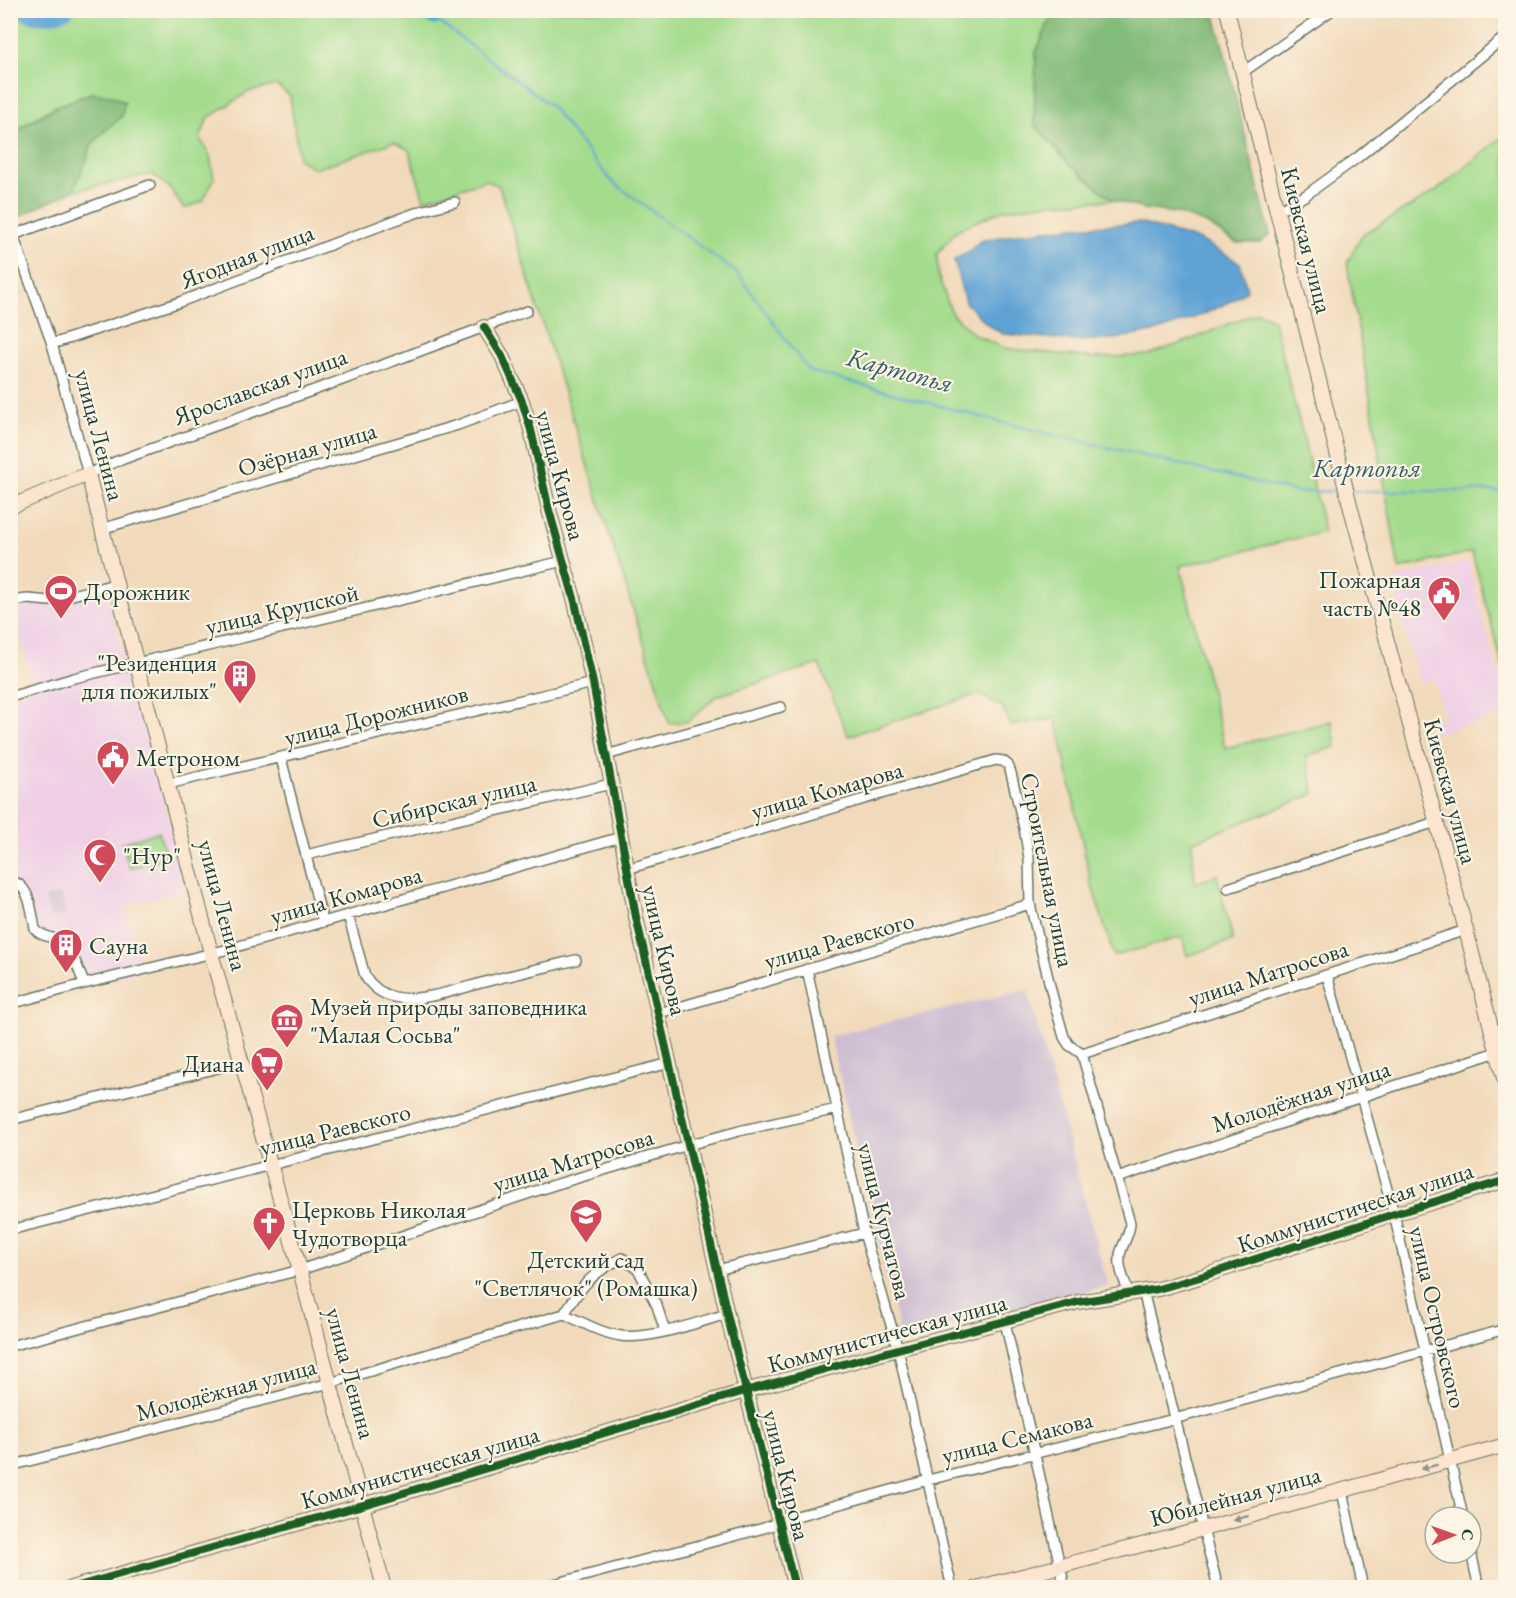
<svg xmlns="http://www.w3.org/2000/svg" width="1516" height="1598" viewBox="0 0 1516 1598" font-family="'EB Garamond',serif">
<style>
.built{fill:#efd0e6}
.industrial{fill:#cdbed2}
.green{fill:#a4dc8e;stroke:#628c61;stroke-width:1.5}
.forest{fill:#83bc79;stroke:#517c56;stroke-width:1.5}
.water{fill:#5fa3d4;stroke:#3f7084;stroke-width:1.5}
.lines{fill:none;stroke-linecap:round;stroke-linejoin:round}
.stream{stroke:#5fa3d4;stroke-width:2}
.river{stroke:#5fa3d4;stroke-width:15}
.street-casing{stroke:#687463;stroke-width:12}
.secondary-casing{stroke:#687463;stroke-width:16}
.street{stroke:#fff;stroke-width:9}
.secondary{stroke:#fce5cf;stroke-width:14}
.cycleway-casing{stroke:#fcf5e5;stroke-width:11}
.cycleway{stroke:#1b5e20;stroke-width:8}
.oneway{fill:#8e9182}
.labels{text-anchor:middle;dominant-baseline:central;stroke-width:4.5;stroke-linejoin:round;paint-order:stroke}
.street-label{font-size:24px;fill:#1f3d34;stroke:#fcf5e5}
.poi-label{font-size:24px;fill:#1f3d34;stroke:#fcf5e5;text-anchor:start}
.water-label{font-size:26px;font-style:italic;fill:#325c64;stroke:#fcf5e5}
</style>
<rect width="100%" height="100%" fill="#fcf5e5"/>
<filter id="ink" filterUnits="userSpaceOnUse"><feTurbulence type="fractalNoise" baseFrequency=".0167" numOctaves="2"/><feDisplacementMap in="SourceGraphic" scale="12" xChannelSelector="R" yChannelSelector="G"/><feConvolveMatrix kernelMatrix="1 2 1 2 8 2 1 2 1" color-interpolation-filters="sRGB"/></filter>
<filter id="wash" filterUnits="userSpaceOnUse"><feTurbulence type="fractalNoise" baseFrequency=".008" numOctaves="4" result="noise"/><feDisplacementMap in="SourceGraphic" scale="24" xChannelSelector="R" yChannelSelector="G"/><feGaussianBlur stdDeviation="1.35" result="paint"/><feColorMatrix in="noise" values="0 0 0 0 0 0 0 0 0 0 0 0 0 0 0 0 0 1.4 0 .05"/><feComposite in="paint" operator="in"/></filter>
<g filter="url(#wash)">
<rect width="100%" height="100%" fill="#f1dabb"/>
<path class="built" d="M 1468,561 L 1505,699 L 1505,715 L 1434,734 L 1431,722 L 1444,718 L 1434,679 L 1420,683 L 1392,579 Z
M 105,587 L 188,890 L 125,905 L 142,970 L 84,984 L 72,955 L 42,936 L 25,891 L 11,885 L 11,696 L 34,689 L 11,601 L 45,601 Z"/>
<path class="industrial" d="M 61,894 L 66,914 L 50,918 L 45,898 Z
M 1026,990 L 1028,991 L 1108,1286 L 901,1340 L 830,1036 Z"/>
<path class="green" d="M 11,11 L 1054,11 L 1036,52 L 1069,164 L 1113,200 L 1050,203 L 1003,210 L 957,230 L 937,254 L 938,275 L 952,314 L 975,335 L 1004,348 L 1094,358 L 1148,355 L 1190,340 L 1258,312 L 1273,319 L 1304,440 L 1324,532 L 1180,566 L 1225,748 L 1332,721 L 1336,747 L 1307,756 L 1314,794 L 1192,842 L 1195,883 L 1217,875 L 1233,940 L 1187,956 L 1182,937 L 1114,956 L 1091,883 L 1056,718 L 1011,726 L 1003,707 L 978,694 L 848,736 L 819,664 L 717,696 L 687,722 L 669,723 L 499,186 L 486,180 L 424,200 L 409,150 L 394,142 L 315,169 L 299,159 L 290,96 L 276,85 L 248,92 L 208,118 L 200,138 L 210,156 L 214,179 L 203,201 L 184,209 L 169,187 L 152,174 L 73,191 L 87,159 L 91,145 L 103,133 L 125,102 L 110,95 L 91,93 L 56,106 L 11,133 Z
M 1505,135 L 1505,676 L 1472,552 L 1399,569 L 1347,263 L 1362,235 L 1436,191 Z
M 159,832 L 166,857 L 130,868 L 122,843 Z"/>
<path class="forest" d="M 1054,11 L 1214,11 L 1270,235 L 1260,243 L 1236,243 L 1207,224 L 1176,213 L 1144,209 L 1113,200 L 1069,164 L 1034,124 L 1036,52 Z
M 91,93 L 110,95 L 125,102 L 122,116 L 103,133 L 91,145 L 87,159 L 73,191 L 11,220 L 11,133 L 56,107 Z"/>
<path class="water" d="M 1140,223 L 1200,240 L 1240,263 L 1247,290 L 1233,300 L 1202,315 L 1158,331 L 1115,339 L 1078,341 L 1003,334 L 987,324 L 965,302 L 954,260 L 969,252 L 980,241 L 1022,233 L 1073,227 Z"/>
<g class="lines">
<path class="stream" d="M 434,18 L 550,105 L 611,181 L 738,274 L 809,371 L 1004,423 L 1298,492 L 1341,491
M 1352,491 L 1506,491"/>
<path class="river" d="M 20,10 C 34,19 53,17 67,10
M 419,10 L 434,18"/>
</g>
</g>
<g filter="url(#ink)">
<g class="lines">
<g class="street-casing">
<path id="street" d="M 1243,72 L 1332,10
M 150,185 L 13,235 L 52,344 L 88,474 L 115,462 L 353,376 L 527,311
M 1277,212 L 1306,195 L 1357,158 L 1506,36
M 52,344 L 177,303 L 393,221 L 424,210 L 455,202
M 101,529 L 458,425 L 522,401
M 10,601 L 28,599 L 49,601 L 115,584
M 10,697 L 74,678 L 563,561
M 606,755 L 781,707
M 281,758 L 323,922
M 168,784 L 593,683
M 306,855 L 611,784
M 627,869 L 996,760 L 1003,761 L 1008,765 L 1011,773 L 1024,828 L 1029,858 L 1030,904 L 1053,998 L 1064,1037 L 1069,1045 L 1082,1054 L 1130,1223 C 1130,1235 1122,1244 1120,1255 C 1118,1268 1125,1282 1129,1293
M 10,881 C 30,883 32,913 35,929 C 41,937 48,935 56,940 C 72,950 78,966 84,984
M 1228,888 L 1436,822
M 348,915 L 365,976 C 372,987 381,994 394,997 C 421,1003 458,989 485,982 C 515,974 546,967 576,960
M 807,969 L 864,1233 L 898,1349 L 952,1588
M 1327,975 L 1394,1214 L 1463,1517
M 10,1004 L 84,984 L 225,950 L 621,837
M 659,1013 L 1030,904
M 1082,1054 L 1466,930
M 10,1120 L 242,1062
M 1117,1178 L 1497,1052
M 10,1230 L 271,1165 L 670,1063
M 717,1270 L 864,1233
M 1143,1291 L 1218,1588
M 564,1314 C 582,1286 591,1273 622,1258 L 638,1269 L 657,1306 L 665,1331
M 1005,1322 L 1065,1588
M 10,1346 L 300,1270 L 554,1185 L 688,1145 L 739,1131 L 837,1109
M 10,1466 L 330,1383 L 564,1314 C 582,1322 600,1333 621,1336 C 650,1340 698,1322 727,1314
M 1342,1491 L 1363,1588
M 1471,1552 L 1479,1588
M 539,1588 L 764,1528 L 793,1517 L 928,1480 L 1174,1419 L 1506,1329"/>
</g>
<g class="secondary-casing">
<path id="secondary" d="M 1227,10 L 1351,509 L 1466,930 L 1506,1086
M 484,327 L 502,356 L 522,401 L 531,430 L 549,510 L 575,602 L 593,683 L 636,917 L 727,1314 L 795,1588
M 10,507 L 88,474 L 211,953 L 300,1270 L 384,1588
M 71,1588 L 363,1505 L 745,1391 L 898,1349 L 1078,1302 L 1158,1289 L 1200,1277 L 1394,1214 L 1506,1180
M 976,1588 L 1203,1529 L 1506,1445"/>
</g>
<use href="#street" class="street"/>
<use href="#secondary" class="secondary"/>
<g class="cycleway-casing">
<path id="cycleway" d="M 484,327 L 502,356 L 522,401 L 531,430 L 549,510 L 575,602 L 593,683 L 636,917 L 727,1314 L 795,1588
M 71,1588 L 363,1505 L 745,1391 L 898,1349 L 1078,1302 L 1158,1289 L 1200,1277 L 1394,1214 L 1506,1180"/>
</g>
<use href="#cycleway" class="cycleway"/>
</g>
<defs><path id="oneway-solid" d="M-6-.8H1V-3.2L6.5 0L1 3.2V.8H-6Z" transform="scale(1.5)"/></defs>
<g class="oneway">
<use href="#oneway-solid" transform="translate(1429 1467) rotate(165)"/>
<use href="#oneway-solid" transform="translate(1241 1518) rotate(165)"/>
</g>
</g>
<defs>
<g id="stadium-pin" transform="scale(1.725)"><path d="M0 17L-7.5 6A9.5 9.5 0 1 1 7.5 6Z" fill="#d1495b" stroke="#fcf5e5"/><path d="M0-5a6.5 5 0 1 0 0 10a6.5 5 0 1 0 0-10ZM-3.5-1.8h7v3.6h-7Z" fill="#fff"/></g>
<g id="civic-pin" transform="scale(1.725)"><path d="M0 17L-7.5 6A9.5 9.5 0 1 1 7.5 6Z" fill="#d1495b" stroke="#fcf5e5"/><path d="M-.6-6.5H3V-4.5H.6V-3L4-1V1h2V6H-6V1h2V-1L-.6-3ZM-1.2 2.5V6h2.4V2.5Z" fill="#fff"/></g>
<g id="building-pin" transform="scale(1.725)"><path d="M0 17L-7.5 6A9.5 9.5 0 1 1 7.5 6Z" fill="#d1495b" stroke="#fcf5e5"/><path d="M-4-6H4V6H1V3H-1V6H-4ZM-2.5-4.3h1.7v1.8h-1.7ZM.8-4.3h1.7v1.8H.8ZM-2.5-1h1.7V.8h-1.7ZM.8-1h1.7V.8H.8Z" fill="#fff"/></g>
<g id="mosque-pin" transform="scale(1.725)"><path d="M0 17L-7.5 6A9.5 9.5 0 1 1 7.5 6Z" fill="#d1495b" stroke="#fcf5e5"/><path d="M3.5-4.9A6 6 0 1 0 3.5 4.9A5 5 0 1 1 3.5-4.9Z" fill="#fff"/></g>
<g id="museum-pin" transform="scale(1.725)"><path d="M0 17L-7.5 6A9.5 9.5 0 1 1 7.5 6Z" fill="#d1495b" stroke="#fcf5e5"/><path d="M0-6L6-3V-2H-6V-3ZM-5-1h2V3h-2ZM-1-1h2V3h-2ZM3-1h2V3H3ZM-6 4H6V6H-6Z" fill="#fff"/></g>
<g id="supermarket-pin" transform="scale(1.725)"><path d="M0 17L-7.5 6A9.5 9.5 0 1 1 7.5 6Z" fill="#d1495b" stroke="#fcf5e5"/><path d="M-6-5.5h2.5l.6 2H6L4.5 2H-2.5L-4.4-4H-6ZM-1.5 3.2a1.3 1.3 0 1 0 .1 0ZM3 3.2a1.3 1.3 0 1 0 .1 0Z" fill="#fff"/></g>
<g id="school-pin" transform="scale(1.725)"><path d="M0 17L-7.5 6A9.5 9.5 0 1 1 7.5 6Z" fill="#d1495b" stroke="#fcf5e5"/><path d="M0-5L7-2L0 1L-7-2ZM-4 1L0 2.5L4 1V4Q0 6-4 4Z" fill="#fff"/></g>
<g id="church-pin" transform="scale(1.725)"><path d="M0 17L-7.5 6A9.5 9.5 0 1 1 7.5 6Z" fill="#d1495b" stroke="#fcf5e5"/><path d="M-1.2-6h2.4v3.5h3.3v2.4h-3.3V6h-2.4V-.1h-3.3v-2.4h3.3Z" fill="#fff"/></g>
</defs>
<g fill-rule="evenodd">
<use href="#stadium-pin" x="61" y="591"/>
<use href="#civic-pin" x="1444" y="593"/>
<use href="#building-pin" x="240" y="676"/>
<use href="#civic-pin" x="113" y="757"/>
<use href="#mosque-pin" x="100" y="855"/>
<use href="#building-pin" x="66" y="945"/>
<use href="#museum-pin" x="287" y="1020"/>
<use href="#supermarket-pin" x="267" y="1063"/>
<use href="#school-pin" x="586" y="1215"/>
<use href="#church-pin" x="269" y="1223"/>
</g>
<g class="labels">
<g class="street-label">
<text transform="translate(1307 240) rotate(76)">Киевская улица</text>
<text transform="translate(247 256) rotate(-21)">Ягодная улица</text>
<text transform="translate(260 386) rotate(-20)">Ярославская улица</text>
<text transform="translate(100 435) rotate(75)">улица Ленина</text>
<text transform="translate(307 449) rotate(-16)">Озёрная улица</text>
<text transform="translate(561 475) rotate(75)">улица Кирова</text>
<text transform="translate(282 609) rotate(-13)">улица Крупской</text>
<text transform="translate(376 715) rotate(-14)">улица Дорожников</text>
<text transform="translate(827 790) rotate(-16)">улица Комарова</text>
<text transform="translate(1451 791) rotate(75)">Киевская улица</text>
<text transform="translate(454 801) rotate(-13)">Сибирская улица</text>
<text transform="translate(1048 870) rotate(79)">Строительная улица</text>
<text transform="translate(346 895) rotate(-16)">улица Комарова</text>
<text transform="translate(223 905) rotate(75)">улица Ленина</text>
<text transform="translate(839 940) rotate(-16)">улица Раевского</text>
<text transform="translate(665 950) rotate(77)">улица Кирова</text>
<text transform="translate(1268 973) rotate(-18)">улица Матросова</text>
<text transform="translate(1301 1096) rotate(-18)">Молодёжная улица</text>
<text transform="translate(335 1129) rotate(-14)">улица Раевского</text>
<text transform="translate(573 1160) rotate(-17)">улица Матросова</text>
<text transform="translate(1355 1207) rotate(-18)">Коммунистическая улица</text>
<text transform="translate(885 1221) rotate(76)">улица Курчатова</text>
<text transform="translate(1438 1317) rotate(77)">улица Островского</text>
<text transform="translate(887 1333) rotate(-15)">Коммунистическая улица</text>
<text transform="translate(351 1373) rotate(75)">улица Ленина</text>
<text transform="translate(226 1389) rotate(-15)">Молодёжная улица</text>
<text transform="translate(1017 1437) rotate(-14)">улица Семакова</text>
<text transform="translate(420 1467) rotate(-16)">Коммунистическая улица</text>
<text transform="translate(787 1475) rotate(76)">улица Кирова</text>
<text transform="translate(1235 1496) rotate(-15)">Юбилейная улица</text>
</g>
<g class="poi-label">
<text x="1421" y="579" text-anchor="end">Пожарная<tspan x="1421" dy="28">часть №48</tspan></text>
<text x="84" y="591">Дорожник</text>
<text x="217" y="662" text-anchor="end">"Резиденция<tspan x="217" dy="28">для пожилых"</tspan></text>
<text x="136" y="757">Метроном</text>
<text x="123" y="855">"Нур"</text>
<text x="89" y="945">Сауна</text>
<text x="310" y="1006">Музей природы заповедника<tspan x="310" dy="28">"Малая Сосьва"</tspan></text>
<text x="244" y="1063" text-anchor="end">Диана</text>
<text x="292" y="1209">Церковь Николая<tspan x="292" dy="28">Чудотворца</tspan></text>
<text x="586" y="1259" text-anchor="middle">Детский сад<tspan x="586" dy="28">"Светлячок" (Ромашка)</tspan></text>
</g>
<g class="water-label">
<text transform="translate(900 370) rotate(15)">Картопья</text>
<text x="1367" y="468">Картопья</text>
</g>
</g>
<rect width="1516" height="1598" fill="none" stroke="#fcf5e5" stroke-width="36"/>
<g transform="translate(1453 1535) rotate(89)"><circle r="28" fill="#fcf5e5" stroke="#a4ab9e" stroke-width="1.5"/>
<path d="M0-4.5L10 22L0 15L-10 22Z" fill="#d1495b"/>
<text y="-9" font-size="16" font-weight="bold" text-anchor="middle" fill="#1f3d34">С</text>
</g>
</svg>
